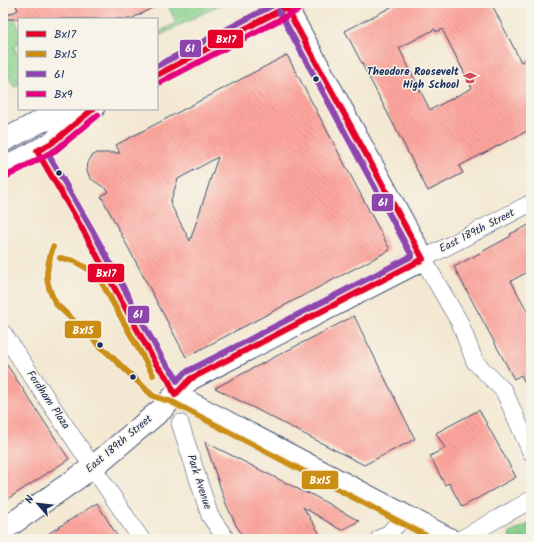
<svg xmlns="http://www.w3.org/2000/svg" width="534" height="542" viewBox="0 0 534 542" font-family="Kalam,sans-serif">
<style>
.grass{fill:url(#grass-dots);stroke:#528176}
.park{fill:url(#park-tufts);stroke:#528176}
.building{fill:url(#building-back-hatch);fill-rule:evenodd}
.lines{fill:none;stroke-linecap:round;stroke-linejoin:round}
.street-casing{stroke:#3b4b6f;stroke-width:18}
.secondary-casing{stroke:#3b4b6f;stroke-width:24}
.primary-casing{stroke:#3b4b6f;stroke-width:24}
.street{stroke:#fff;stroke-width:17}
.secondary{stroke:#fff;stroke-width:22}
.primary{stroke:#fff;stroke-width:22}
.bus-1-casing{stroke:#f7f3e8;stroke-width:9}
.bus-2-casing{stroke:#f7f3e8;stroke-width:9}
.bus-3-casing{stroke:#f7f3e8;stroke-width:9}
.bus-4-casing{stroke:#f7f3e8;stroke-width:9}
.bus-1{stroke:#e4002b;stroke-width:6}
.bus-2{stroke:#cb8e13;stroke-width:6}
.bus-3{stroke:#8e44ad;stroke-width:6}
.bus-4{stroke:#e5007d;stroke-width:6}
.bus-dot{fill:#1b2f5e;stroke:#f7f3e8;stroke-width:1.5}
.labels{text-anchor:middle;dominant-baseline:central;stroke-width:3;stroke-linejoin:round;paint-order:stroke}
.poi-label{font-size:11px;font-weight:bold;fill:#1b2f5e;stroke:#f7f3e8;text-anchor:end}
.street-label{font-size:11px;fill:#1b2f5e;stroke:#f7f3e8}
.line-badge{stroke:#f7f3e8;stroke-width:1.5}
.badge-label{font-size:11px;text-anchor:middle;font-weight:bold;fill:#fff}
</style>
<defs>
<pattern id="grass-dots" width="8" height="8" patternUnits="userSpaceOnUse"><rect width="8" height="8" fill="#8ad38f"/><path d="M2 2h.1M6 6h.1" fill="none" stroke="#76b57e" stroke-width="1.8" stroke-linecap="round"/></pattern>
<pattern id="park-tufts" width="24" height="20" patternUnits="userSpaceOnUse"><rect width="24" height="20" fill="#8ad38f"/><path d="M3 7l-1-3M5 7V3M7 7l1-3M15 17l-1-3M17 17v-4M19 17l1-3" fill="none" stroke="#76b57e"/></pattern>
<pattern id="building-back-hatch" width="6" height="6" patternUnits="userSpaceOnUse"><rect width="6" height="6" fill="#fda59c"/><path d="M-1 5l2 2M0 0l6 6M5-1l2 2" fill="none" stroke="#d88e89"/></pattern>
</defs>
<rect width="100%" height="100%" fill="#f7f3e8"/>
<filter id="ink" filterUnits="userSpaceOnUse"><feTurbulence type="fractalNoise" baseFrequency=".025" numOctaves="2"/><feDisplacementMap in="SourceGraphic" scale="8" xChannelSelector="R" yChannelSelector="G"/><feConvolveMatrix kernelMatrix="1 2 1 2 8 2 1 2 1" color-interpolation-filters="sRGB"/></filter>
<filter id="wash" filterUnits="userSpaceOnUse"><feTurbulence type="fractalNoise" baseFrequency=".012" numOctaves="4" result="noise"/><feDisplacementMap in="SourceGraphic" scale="16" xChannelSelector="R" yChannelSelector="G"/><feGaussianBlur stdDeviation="0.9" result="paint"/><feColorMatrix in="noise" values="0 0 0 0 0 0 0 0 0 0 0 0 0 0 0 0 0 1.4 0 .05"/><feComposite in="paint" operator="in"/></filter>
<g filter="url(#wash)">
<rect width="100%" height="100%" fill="#f3e8d1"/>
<path class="grass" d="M 167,3 L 223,3 L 157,37 L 157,33 L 176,23 Z
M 12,13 L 19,28 L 19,43 L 14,47 L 19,57 L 19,86 L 14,87 L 3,67 L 3,18 Z"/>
<path class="park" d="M 531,523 L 531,539 L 509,539 L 510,533 Z"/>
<g id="blocks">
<path class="building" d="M 15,3 L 162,3 L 131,19 L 3,19 L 3,17 L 18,10 Z
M 399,3 L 491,3 L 521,62 L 531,57 L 531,129 L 459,166 L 463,173 L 428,191 L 345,31 ZM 435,29 L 436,32 L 442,29 L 472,88 L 430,110 L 399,48 Z
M 287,55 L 390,250 L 186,357 L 101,196 L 109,191 L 90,178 L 87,171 L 88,162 L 92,156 L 97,153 L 120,153 L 116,145 ZM 218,157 L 190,241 L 170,203 L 178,179 Z
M 531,224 L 531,270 L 511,281 L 531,318 L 531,394 L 521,375 L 514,379 L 454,267 L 511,236 L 510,234 Z
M 354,316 L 415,439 L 364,465 L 215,388 Z
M 3,359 L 69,459 L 3,502 Z
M 479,410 L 516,477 L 462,507 L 449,483 L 445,485 L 430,456 L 445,448 L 436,433 Z
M 205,442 L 308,494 L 307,492 L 359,521 L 341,530 L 303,507 L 323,539 L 245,539 L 237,527 L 226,504 Z
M 97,503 L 119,539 L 40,539 Z"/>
</g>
</g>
<g filter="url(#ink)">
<use href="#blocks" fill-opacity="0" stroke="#3b4b6f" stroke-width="1"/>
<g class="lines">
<g class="street-casing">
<path id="street" d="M 531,203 L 423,259 L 460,323 L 475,362 L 504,391 L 531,452
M 3,333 L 141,539
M 180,423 L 210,516 L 226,539
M 379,539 L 389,533 L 405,516
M 461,539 L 531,500"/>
</g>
<g class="secondary-casing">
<path id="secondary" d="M 175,395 L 449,539"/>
</g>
<g class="primary-casing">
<path id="primary" d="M 157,75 L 294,3
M 3,141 L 41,121 L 86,109
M 3,169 L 52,143 L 93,109
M 3,530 L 93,467 L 162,409 L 190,379 L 423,259 L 286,7"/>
</g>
<use href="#street" class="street"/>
<use href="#secondary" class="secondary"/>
<use href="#primary" class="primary"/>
<g class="bus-1-casing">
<path id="bus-1" d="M 157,75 L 294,3
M 37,151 L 84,232 L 156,364 L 168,379 L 175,395
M 37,151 L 52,143 L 93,109
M 175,395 L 190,379 L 423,259 L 286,7"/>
</g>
<g class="bus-2-casing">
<path id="bus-2" d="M 53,247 C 45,271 44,282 56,304 L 153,396 L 172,402 L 432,539
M 60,258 L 74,261 L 97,274 L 153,375"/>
</g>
<g class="bus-3-casing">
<path id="bus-3" d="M 157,66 L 277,3
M 98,115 L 57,149 L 48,154 L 91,228 L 163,360 L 175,375 L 177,381 L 186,372 L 412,256 L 279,11"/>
</g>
<g class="bus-4-casing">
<path id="bus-4" d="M 161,82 L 298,10
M 7,176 L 56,150 L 98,115"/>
</g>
<use href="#bus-1" class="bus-1"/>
<use href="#bus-2" class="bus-2"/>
<use href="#bus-3" class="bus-3"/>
<use href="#bus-4" class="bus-4"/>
</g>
</g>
<defs>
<g id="school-bare" transform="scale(1.08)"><path d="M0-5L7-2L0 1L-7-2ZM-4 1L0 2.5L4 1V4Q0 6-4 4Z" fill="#d1495b" stroke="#f7f3e8" stroke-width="2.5" paint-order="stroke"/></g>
</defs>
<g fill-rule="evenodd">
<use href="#school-bare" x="470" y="78"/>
</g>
<g class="bus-dot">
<circle cx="316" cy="79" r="3.5"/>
<circle cx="59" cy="173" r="3.5"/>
<circle cx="100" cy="345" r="3.5"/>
<circle cx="133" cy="377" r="3.5"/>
</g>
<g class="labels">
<g class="poi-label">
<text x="459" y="72">Theodore Roosevelt<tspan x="459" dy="13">High School</tspan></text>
</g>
<g class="street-label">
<text transform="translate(477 231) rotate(-27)">East 189th Street</text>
<text transform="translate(48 400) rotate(56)">Fordham Plaza</text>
<text transform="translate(119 444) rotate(-40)">East 189th Street</text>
<text transform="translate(199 482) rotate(72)">Park Avenue</text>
</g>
</g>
<g class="line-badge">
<rect x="207" y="29" width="37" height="20" rx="4" fill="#e4002b"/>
<rect x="179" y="39" width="23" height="19" rx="4" fill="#8e44ad"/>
<rect x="371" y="193" width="23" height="19" rx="4" fill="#8e44ad"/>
<rect x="87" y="263" width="38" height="20" rx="4" fill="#e4002b"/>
<rect x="127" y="305" width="23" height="19" rx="4" fill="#8e44ad"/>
<rect x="64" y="320" width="38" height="19" rx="4" fill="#cb8e13"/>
<rect x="301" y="470" width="38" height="20" rx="4" fill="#cb8e13"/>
</g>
<g class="badge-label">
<text x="226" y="43">Bx17</text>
<text x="190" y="52">61</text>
<text x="383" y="206">61</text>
<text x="106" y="277">Bx17</text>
<text x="138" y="318">61</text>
<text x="83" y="334">Bx15</text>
<text x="320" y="484">Bx15</text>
</g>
<rect width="534" height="542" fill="none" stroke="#f7f3e8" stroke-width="16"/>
<rect x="18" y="18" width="140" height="92" fill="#f7f3e8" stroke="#9fa5b1"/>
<rect x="26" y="31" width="20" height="6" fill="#e4002b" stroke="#9fa5b1"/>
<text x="54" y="38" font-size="12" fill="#1b2f5e">Bx17</text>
<rect x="26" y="51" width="20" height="6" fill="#cb8e13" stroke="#9fa5b1"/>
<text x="54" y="58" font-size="12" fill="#1b2f5e">Bx15</text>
<rect x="26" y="71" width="20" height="6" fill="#8e44ad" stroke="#9fa5b1"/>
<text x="54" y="78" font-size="12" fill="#1b2f5e">61</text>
<rect x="26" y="91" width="20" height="6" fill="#e5007d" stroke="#9fa5b1"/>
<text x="54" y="98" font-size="12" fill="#1b2f5e">Bx9</text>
<g transform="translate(38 504) rotate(298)" stroke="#f7f3e8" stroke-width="3" paint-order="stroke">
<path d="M0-3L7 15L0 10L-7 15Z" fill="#1b2f5e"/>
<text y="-6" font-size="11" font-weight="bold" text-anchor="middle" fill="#1b2f5e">N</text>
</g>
</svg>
